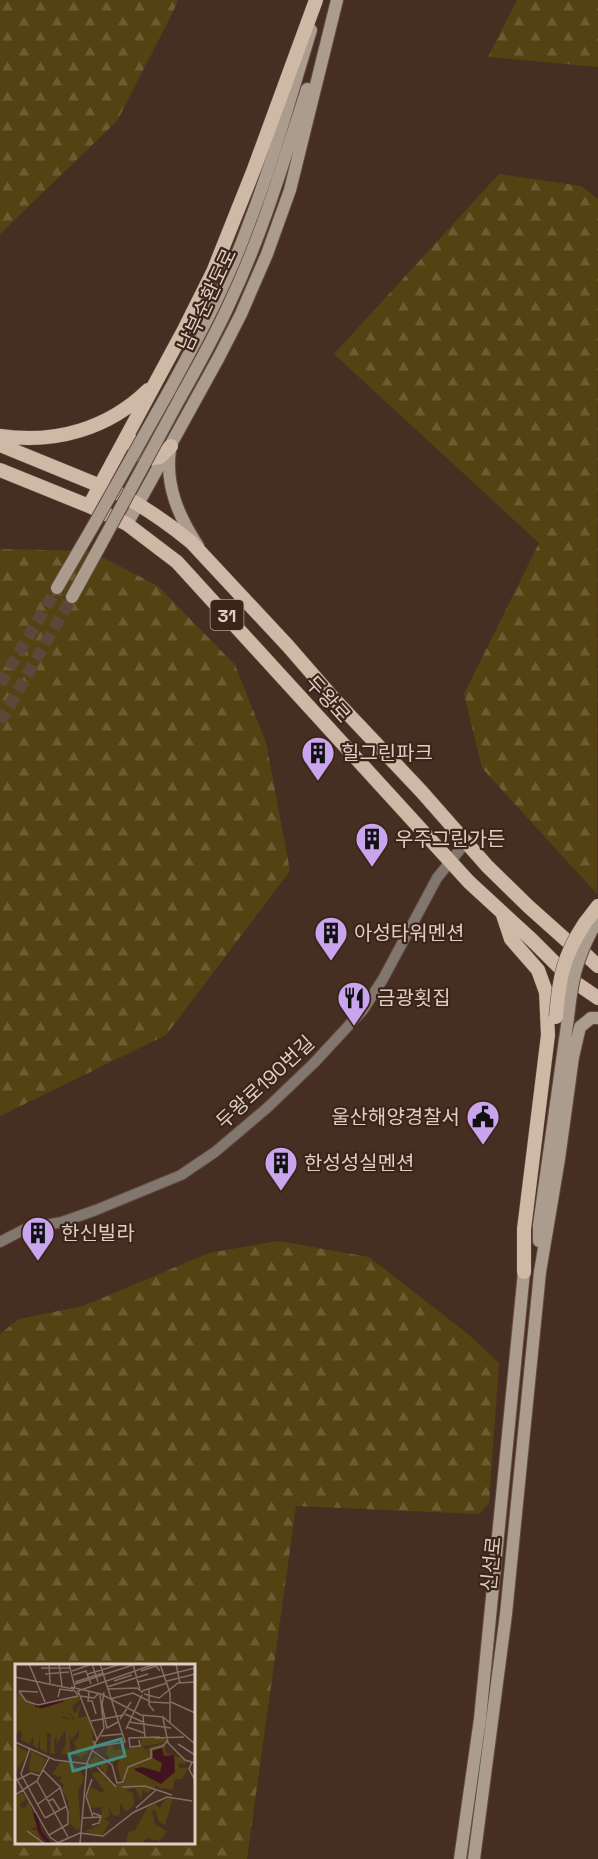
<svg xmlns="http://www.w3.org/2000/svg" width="598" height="1859" viewBox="0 0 598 1859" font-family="'Space Grotesk','Noto Sans KR',sans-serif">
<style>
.forest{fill:url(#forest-firs);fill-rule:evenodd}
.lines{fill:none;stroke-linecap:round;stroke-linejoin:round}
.secondary-tunnel{stroke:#5e463b;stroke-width:12;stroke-dasharray:12 6;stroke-linecap:butt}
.tertiary-casing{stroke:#624b40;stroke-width:12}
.secondary-casing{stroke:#624b40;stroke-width:14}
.primary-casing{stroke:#624b40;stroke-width:15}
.tertiary{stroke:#81776e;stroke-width:10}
.secondary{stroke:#ac9c8d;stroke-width:12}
.primary{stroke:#cdb9a5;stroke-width:14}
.secondary-bridge-casing{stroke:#624b40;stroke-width:14;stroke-linecap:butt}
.primary-bridge-casing{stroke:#624b40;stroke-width:15;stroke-linecap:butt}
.secondary-bridge{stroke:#ac9c8d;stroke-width:12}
.primary-bridge{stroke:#cdb9a5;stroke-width:14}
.labels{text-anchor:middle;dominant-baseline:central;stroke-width:4.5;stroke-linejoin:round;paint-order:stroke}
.shield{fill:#3c2418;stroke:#ad9b92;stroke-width:1.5}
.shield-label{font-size:18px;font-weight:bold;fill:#decec6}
.street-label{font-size:20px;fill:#decec6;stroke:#3c2418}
.poi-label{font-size:20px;fill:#decec6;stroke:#3c2418;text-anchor:start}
.inset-river{fill:none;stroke:#41131f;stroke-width:3}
.inset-road{fill:none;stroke:#836e64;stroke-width:1.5}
.view{fill:#438c84;fill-opacity:0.15;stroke:#438c84;stroke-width:3}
.inset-edge{fill:none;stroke:#decec6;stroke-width:3}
</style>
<defs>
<pattern id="forest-firs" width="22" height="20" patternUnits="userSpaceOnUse" patternTransform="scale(1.5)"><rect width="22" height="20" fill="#544212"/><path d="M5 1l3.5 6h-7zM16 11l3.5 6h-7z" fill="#6c5c33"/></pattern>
</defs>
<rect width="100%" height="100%" fill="#472e22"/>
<path class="forest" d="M 0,0 L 178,0 L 173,12 L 117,121 L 0,234 Z
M 517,0 L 598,0 L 598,67 L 488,57 Z
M 499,174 L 581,186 L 598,199 L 597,894 L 482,768 L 464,694 L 539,543 L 334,354 Z
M 0,549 L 90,551 L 158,586 L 235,665 L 266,742 L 290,871 L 166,1035 L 0,1116 Z
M 278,1241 L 369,1257 L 468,1334 L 499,1363 L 489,1503 L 479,1514 L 296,1506 L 247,1859 L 0,1859 L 0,1334 L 19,1319 L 83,1306 L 209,1253 ZM 16,1666 L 194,1666 L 194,1842 L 16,1842 Z"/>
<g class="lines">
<path class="secondary-tunnel" d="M 0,684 L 57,588
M 0,722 L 72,597"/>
<g class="tertiary-casing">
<path id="tertiary" d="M 0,1242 L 25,1229 L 62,1222 L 96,1210 L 181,1175 L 215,1152 L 267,1108 L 314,1063 L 363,1010 L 383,979 L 437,878 L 466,842"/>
</g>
<g class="secondary-casing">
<path id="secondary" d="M 169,391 C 198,338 227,284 248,226 C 273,162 291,95 311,30
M 180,398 C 198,366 216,334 231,300 C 263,232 284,160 307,89
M 170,450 C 165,486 179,517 198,546
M 127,524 L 219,357 L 241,314 L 267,254 L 290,190 L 337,0
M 57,588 L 92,528
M 72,597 L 106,535
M 592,930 L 598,922
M 539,1241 L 539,1225 L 568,1018
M 460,1859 L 480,1719 L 524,1272
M 474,1859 L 506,1614 L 540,1272 L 559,1159 L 573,1057 L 580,1027 L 591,1018 L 598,1018"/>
</g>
<g class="primary-casing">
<path id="primary" d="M 0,436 C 55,444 108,429 148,390
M 131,440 L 137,453 L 148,459 L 160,457 L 171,446
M 0,445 L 120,494 C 146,508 169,524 191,542 L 288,646 L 334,699 L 421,791 L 487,866 L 529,907 L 566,940 L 585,954 L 598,966
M 0,470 L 89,506 L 127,524 L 177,562 L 469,882 L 532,940 L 573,981 L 598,998
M 89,506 L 185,328 L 213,272 L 254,169 L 316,0
M 503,915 L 511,939 L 538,970 L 546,992 L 548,1035 L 524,1229 L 524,1272
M 585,923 L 598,906"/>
</g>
<use href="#tertiary" class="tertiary"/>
<use href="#secondary" class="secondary"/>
<use href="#primary" class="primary"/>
<g class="secondary-bridge-casing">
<path id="secondary-bridge" d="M 92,528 L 169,391
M 106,535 L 180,398
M 568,1018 C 572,981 575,963 592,930"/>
</g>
<g class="primary-bridge-casing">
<path id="primary-bridge" d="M 556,1017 C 559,979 563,956 585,923"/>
</g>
<use href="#secondary-bridge" class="secondary-bridge"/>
<use href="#primary-bridge" class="primary-bridge"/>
</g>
<defs>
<g id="building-pin" transform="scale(1.725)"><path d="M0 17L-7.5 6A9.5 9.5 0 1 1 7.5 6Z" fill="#c9a5ee" stroke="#3c2418"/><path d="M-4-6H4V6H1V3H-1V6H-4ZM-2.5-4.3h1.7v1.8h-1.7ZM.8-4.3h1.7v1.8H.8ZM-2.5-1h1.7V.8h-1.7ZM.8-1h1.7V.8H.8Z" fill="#111"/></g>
<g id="restaurant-pin" transform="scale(1.725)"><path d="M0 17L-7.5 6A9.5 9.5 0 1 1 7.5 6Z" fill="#c9a5ee" stroke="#3c2418"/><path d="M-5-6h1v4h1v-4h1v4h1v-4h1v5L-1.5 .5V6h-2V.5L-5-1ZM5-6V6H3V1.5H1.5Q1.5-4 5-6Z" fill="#111"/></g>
<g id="civic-pin" transform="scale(1.725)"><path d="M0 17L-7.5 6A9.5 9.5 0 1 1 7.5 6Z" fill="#c9a5ee" stroke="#3c2418"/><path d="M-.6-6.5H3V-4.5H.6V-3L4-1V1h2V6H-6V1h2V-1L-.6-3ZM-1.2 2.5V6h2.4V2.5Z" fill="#111"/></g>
</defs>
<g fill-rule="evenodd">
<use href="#building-pin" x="318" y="753"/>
<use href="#building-pin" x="372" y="839"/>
<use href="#building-pin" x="331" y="933"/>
<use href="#restaurant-pin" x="354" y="998"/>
<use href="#civic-pin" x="483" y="1117"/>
<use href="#building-pin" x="281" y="1163"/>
<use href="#building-pin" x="38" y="1233"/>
</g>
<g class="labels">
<rect class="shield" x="210.5" y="600" width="33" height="30" rx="4.5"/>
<g class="shield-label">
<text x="227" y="615">31</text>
</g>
<g class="street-label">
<text transform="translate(207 300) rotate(-65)">남부순환도로</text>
<text transform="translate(328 699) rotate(48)">두왕로</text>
<text transform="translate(265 1082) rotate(-43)">두왕로190번길</text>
<text transform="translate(491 1564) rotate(-84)">신선로</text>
</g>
<g class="poi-label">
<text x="341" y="753">힐그린파크</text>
<text x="395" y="839">우주그린가든</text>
<text x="354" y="933">아성타워멘션</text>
<text x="377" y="998">금광횟집</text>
<text x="460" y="1117" text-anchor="end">울산해양경찰서</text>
<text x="304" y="1163">한성성실멘션</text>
<text x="61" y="1233">한신빌라</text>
</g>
</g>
<g transform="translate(15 1664)">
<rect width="180" height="180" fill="#472e22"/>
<path d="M 3,27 L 11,37 L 27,43 L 64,32 L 65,36 L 57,42 L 59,48 L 53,47 L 58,54 L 56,55 L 47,52 L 47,48 L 0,58 ZM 145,80 L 150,80 L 151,89 L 170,95 L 171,100 L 164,99 L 164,109 L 144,123 L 131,113 L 126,122 L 122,121 L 117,111 L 106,118 L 105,97 L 110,98 L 112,94 L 114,101 L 115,98 L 119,101 L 121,95 L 134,89 L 131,85 Z" fill="#544212"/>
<path d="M 51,38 L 47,54 L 60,56 L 54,47 L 61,49 L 66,39 L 63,54 L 72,52 L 76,61 L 79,83 L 66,94 L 59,91 L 61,82 L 58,79 L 64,72 L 64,65 L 57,76 L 54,70 L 56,92 L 46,89 L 51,80 L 50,66 L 41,81 L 42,73 L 39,76 L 40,90 L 35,89 L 36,69 L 32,69 L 32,89 L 25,85 L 25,71 L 23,85 L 18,81 L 19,72 L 14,80 L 5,75 L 8,70 L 4,66 L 0,73 L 0,55 L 14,47 L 37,45 ZM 127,73 L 148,73 L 152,78 L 128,82 L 134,91 L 126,98 L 121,95 L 119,101 L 115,98 L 114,101 L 111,94 L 111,104 L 105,98 L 110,107 L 106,117 L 102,102 L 105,95 L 97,99 L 91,89 L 93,82 L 97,81 L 99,86 L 125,83 ZM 0,80 L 13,89 L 1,108 L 0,107 ZM 16,87 L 31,95 L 25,109 L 14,107 ZM 80,91 L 93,101 L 90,117 L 94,111 L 96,120 L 110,119 L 109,114 L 116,109 L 122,121 L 126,122 L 131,113 L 142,122 L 132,129 L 128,126 L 126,135 L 120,124 L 111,126 L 118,129 L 119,141 L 111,148 L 105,139 L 105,151 L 99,152 L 93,143 L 95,152 L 89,155 L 95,158 L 87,171 L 69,168 L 84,161 L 87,152 L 86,143 L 76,144 L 72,133 L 76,123 L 87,129 L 89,126 L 76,109 L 89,108 L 84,101 L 75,106 L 73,100 ZM 52,98 L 65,105 L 69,115 L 63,127 L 66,162 L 63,167 L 55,159 L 53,137 L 47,126 L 49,121 L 44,117 L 47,113 L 37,110 L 45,99 ZM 174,103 L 167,115 L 160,115 L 158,125 L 143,124 L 162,105 ZM 7,128 L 11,135 L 4,141 L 9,145 L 14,137 L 22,163 L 15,165 L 23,167 L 27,180 L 1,180 L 0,133 ZM 158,134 L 150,161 L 144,158 L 140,146 L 137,148 L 140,160 L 152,167 L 145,177 L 132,174 L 126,180 L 111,180 L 113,169 L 120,166 L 133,143 L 140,140 L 145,144 L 150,135 Z" fill="#544212"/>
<path d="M 147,84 L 149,92 L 159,91 L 160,108 L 146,120 L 118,105 L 127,103 L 145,108 L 147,99 L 138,94 L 138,87 Z" fill="#41131f"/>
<path class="inset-river" d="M 20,41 L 27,43 L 48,36M 20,149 L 25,168 L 35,180"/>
<path class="inset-road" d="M 14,0 L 30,38M 34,0 L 35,19M 44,0 L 47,22M 54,0 L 60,24M 118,0 L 125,26M 145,0 L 155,29 L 155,60M 161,0 L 165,19M 26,4 L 56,4M 57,7 L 77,0 L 83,18M 126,7 L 141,2 L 145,7M 30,10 L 54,8M 73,10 L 106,0M 58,11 L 71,7 L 76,20M 0,13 L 58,25 L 63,31M 99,17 L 117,11M 152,17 L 180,10M 60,18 L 88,9M 123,18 L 180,4M 60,20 L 121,0M 56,23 L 86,30 L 126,51 L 148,53 L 180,80M 92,23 L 133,10M 134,24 L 134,41 L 139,47M 93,25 L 122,24 L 128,29M 4,27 L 11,37 L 23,41 L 63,32M 4,27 L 23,28M 127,27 L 152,19M 74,28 L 73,37 L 77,37 L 81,50M 89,28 L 87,41 L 92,64 L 103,58M 129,30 L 144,34 L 163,19 L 180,18M 65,32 L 79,34 L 83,30M 43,33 L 45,25 L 58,27M 95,35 L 118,29 L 136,38 L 154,39M 156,38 L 180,49M 110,50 L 128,58M 128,52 L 130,73M 148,54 L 153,79 L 170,96 L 180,99M 105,55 L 116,38M 76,57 L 109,51M 114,58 L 156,64M 112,63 L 129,69M 111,65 L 127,31M 86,72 L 107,70M 140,74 L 169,73M 82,76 L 89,64 L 85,31M 124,76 L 125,82 L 115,83 L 114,74 L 145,73M 0,78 L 40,96 L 74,100M 163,80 L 180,91M 81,82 L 78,77 L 81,83 L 110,78 L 85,0M 15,84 L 6,110 L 30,154M 78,87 L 97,101 L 102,119 L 108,118 L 113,103 L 136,94 L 136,85 L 148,82 L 152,77M 177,98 L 174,105 L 180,116M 82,103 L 101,123M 28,106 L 45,123 L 53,148 L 53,160 L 34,171M 0,112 L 35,173 L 42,178M 77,115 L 71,132 L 78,153M 2,116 L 16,109 L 25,112M 22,117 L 53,173M 107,123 L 130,122 L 157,131M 0,131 L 22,117 L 34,94M 33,137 L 38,135 L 45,146M 23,140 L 45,124M 121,144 L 141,126M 30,154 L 52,142M 67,154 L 86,153M 77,161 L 84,159 L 86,152 L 78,149M 12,167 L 30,180M 40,180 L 65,169 L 88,172 L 119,148 L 152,133 L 177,137M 65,180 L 72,99 L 82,75 L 63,27 L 140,0"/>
<path class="view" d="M 106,75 L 110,92 L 58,107 L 54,90 Z"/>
<rect width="180" height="180" class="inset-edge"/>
</g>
</svg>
